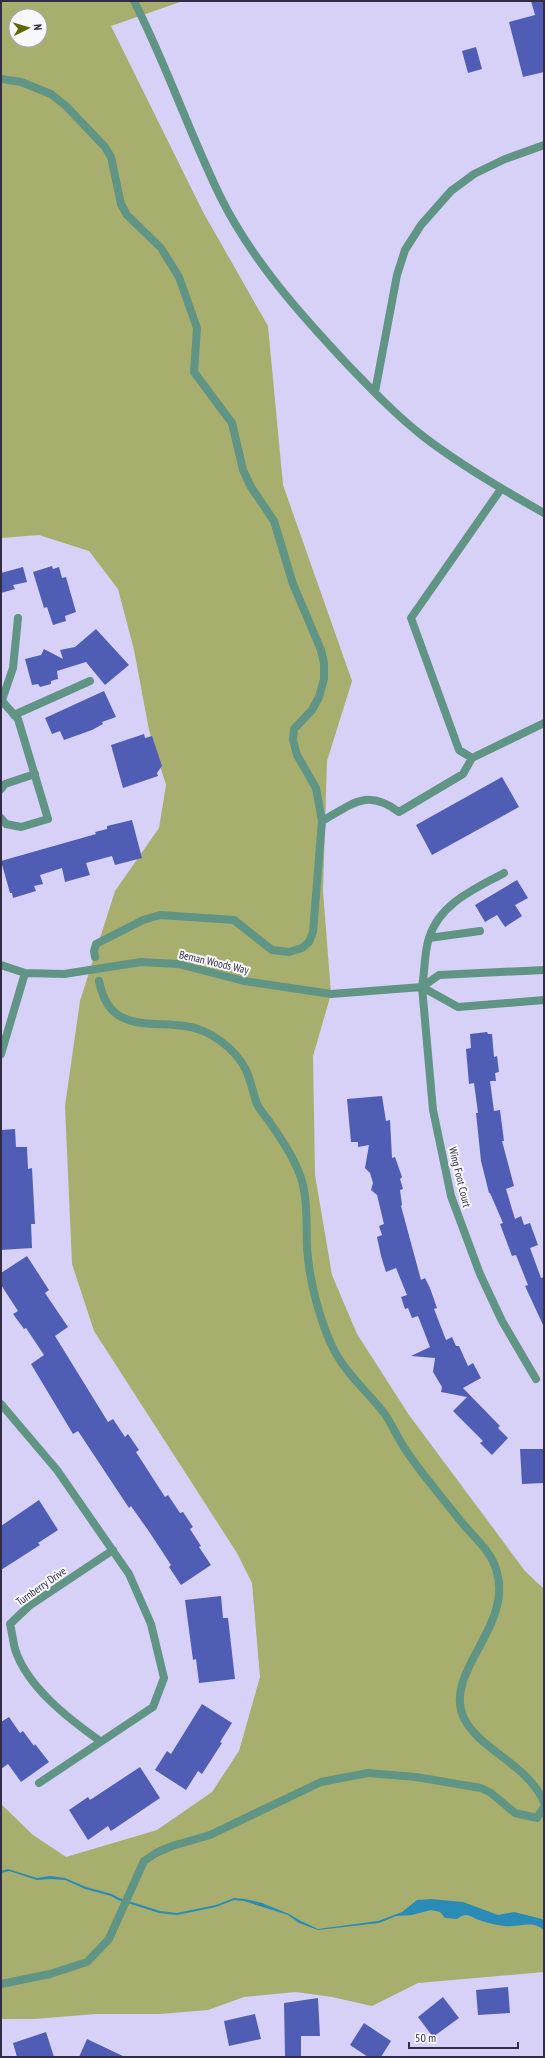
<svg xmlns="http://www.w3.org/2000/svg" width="545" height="2058" viewBox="0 0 545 2058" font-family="'PT Sans Narrow',sans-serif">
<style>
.green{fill:#a8ae6e;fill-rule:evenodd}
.water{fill:#2b8bb7}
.building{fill:#4f5eb4}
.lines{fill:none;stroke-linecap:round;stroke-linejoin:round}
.lane{stroke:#609484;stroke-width:8}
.street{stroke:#609484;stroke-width:8}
.labels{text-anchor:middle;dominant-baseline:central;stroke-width:4;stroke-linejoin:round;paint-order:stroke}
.street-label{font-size:11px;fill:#322d45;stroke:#f8f7fd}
</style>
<rect width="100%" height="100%" fill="#d7d1f7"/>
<path class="green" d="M 1,1 L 183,1 L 111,26 L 203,212 L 268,326 L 283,485 L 352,681 L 327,761 L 323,891 L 331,994 L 313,1056 L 315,1175 L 332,1275 L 357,1334 L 409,1415 L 525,1571 L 544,1589 L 544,1972 L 418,1983 L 372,2006 L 332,1997 L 296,1992 L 244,1997 L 208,2010 L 160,2014 L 96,2014 L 34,2019 L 1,2019 L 1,1804 L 33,1835 L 66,1857 L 157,1830 L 212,1792 L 239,1751 L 260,1677 L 252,1583 L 237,1553 L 94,1331 L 72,1264 L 65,1106 L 80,1001 L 115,891 L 159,828 L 166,785 L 149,730 L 134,650 L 118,589 L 89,551 L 39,535 L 1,538 ZM 16,16 L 40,16 L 40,40 L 16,40 Z"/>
<path class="water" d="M 8,1869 L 37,1878 L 50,1876 L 65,1878 L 86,1887 L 112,1894 L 119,1898 L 160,1911 L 177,1913 L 216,1905 L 234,1898 L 245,1899 L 262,1903 L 289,1914 L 301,1921 L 318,1929 L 378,1921 L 402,1912 L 417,1900 L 431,1899 L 463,1902 L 498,1915 L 514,1912 L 542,1919 L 544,1921 L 544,1930 C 531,1919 519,1928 504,1926 C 497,1925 486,1923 479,1920 C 470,1917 467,1911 457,1919 L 445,1918 L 440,1912 L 431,1910 L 412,1915 L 396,1916 L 379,1923 L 318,1930 L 299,1923 L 288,1915 L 244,1901 L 234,1900 L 216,1907 L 177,1915 L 159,1913 L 118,1900 L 111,1896 L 85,1889 L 65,1880 L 50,1879 L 37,1880 L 9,1871 L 1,1873 L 1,1871 Z"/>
<path class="building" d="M 531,1 L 544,1 L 544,72 L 523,77 L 509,22 L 535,15 Z
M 476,47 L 482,69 L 468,73 L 462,51 Z
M 52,566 L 53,569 L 59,567 L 62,578 L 66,577 L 76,612 L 65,616 L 66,621 L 53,625 L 47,607 L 44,608 L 33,572 Z
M 23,567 L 27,582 L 13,585 L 15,589 L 1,593 L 1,573 Z
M 96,629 L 129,665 L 105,685 L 86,662 L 57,671 L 58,679 L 51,681 L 51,684 L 40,687 L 38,684 L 32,685 L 25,659 L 41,655 L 44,649 L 63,659 L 60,650 L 75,647 Z
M 104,691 L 116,717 L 102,722 L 103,724 L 92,730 L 64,740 L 60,731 L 52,734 L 45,718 Z
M 144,734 L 145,738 L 152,736 L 162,766 L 157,773 L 158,776 L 123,788 L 111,745 Z
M 502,777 L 519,807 L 432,855 L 416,825 Z
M 132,820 L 142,858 L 115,865 L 112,856 L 86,863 L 90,875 L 65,882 L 62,868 L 40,875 L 43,884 L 34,886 L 36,891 L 13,898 L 12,893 L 10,893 L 1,861 L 96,834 L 95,832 L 107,829 L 107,826 Z
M 517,880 L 528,898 L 515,905 L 522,916 L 505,927 L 497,915 L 485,922 L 475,905 Z
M 487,1032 L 488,1034 L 492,1034 L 494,1057 L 497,1056 L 499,1072 L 495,1073 L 496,1081 L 490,1081 L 494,1111 L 500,1110 L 504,1141 L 502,1141 L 514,1186 L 506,1189 L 515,1219 L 521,1216 L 524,1225 L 530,1223 L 538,1245 L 530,1248 L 541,1278 L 544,1277 L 544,1327 L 525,1286 L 528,1285 L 516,1255 L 512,1256 L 500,1224 L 503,1223 L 490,1193 L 489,1193 L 481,1161 L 476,1113 L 478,1113 L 474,1083 L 469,1084 L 466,1049 L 471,1048 L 470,1034 Z
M 382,1096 L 386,1121 L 390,1120 L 392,1158 L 395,1157 L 402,1177 L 400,1179 L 403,1189 L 400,1190 L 402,1205 L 401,1206 L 421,1280 L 425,1278 L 430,1288 L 437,1308 L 434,1309 L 446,1340 L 452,1337 L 456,1346 L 459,1346 L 468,1366 L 473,1363 L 481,1378 L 463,1388 L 500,1426 L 498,1428 L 508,1438 L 492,1455 L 480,1443 L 483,1441 L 453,1411 L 467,1397 L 441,1392 L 442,1387 L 433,1372 L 435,1358 L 411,1356 L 430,1347 L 418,1316 L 412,1318 L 408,1308 L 405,1309 L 401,1297 L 407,1295 L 396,1268 L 386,1272 L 381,1256 L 377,1237 L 382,1235 L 379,1226 L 384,1224 L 377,1195 L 371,1190 L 373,1183 L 370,1173 L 365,1168 L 369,1145 L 358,1147 L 358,1142 L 351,1142 L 347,1099 Z
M 15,1129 L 16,1147 L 27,1147 L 28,1169 L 32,1168 L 35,1224 L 31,1224 L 32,1248 L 1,1250 L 1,1130 Z
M 27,1256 L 49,1290 L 45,1293 L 68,1327 L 55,1336 L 108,1422 L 113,1419 L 125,1437 L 128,1434 L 139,1450 L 136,1452 L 165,1497 L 168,1495 L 180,1513 L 183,1512 L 193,1527 L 190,1529 L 201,1546 L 199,1547 L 211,1565 L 181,1585 L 169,1567 L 171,1565 L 150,1533 L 131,1506 L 129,1508 L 78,1431 L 73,1434 L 31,1364 L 44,1355 L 26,1328 L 24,1329 L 13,1314 L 18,1311 L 1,1285 L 1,1273 Z
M 520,1449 L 544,1449 L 544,1483 L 522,1484 Z
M 39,1500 L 58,1530 L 38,1543 L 40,1545 L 1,1570 L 1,1526 Z
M 221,1596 L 223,1618 L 228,1618 L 235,1679 L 199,1683 L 196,1659 L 193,1660 L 185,1600 Z
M 202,1704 L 232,1723 L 220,1742 L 222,1743 L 202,1774 L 198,1771 L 186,1790 L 155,1770 L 167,1751 L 171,1754 Z
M 9,1717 L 20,1733 L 23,1731 L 34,1746 L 35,1744 L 49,1762 L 21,1782 L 8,1764 L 1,1769 L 1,1722 Z
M 140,1767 L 160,1798 L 111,1831 L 108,1826 L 88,1840 L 69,1810 L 88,1797 L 90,1800 Z
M 508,1987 L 510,2013 L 478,2015 L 476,1990 Z
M 443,1997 L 459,2018 L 433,2037 L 418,2017 Z
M 318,1998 L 320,2036 L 301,2036 L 301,2056 L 285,2056 L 284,2003 Z
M 255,2014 L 261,2039 L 229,2046 L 224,2021 Z
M 364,2023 L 391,2041 L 381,2057 L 368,2057 L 350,2045 Z
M 46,2032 L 54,2057 L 17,2057 L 13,2043 Z
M 87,2039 L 125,2057 L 79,2057 Z"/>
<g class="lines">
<path class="lane" d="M 134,1 C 166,64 189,132 220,196 C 251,259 300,314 348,365 C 372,390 397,416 424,437 C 462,466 503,490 544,513
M 1,79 L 21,82 L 51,94 L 66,106 L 105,147 L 111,157 L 121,204 L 127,215 L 161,248 L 179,277 L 197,328 L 194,372 L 232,423 L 243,470 L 251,487 L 274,521 L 293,584 L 321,650 L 324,663 L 324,679 L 319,697 L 312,710 L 294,729 L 293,740 L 297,755 L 316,788 L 322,821 L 313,932 L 309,942 L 302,948 L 289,952 L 272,950 L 234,920 L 160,915 L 143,920 L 96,944 L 94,951 L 95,957
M 375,392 L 397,275 L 405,250 L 421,225 L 451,191 L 474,174 L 505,159 L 544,145
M 501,489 L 411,618 L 459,750 L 472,758 L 544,723
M 2,700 L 13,668 L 18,618
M 14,715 L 90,681
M 322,821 C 353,804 366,788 399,812 L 463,774 L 472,758
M 429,938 L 480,931
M 99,981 C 109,1032 145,1021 185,1026 C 209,1029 235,1048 246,1070 C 251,1081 253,1093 257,1104 C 260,1110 265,1116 269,1121 C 282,1140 298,1163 303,1185 C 308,1206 306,1227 307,1247 C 309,1280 320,1323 335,1352 C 348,1376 368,1392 384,1413 C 392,1424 397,1437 405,1449 C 421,1473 441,1496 459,1519 C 471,1535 490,1549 496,1569 C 515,1625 444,1671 463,1716 C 477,1749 527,1763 544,1802
M 422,987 C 425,971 424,953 429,938 C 440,903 475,889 504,873
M 1,1984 L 50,1974 L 87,1962 L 109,1939 L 144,1861 L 156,1853 L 172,1846 L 210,1835 L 321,1782 L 368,1773 L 416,1777 L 481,1788 L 491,1793 L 515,1813 L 537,1818 L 544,1807"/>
<path class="street" d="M 1,700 L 18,719 L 48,819 L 21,827 L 6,824 L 1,818
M 1,789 L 5,784 L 35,774
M 1,965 L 25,973 L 64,974 L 141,962 L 178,964 L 244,981 L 331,994 L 422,987 L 439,975 L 544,970
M 422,987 L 433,1110 L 451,1196 L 480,1274 L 502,1321 L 536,1379
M 422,987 L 458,1007 L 544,1000
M 1,1054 L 25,973
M 1,1404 L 57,1470 L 129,1574 L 151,1624 L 164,1678 L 153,1707 L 39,1783
M 100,1741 C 69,1719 27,1687 15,1649 C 13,1641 12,1632 10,1624 L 29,1606 L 113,1550"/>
</g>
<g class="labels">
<g class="street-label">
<text transform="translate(214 962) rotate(13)">Beman Woods Way</text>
<text transform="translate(460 1177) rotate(76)">Wing Foot Court</text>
<text transform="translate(41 1586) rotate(-35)">Turnberry Drive</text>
</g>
</g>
<rect width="545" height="2058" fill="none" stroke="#322d45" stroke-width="4"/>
<g transform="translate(28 28) rotate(85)"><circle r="19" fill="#f8f7fd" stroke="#a9a6b3"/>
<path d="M0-3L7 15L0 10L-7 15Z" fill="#626705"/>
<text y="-6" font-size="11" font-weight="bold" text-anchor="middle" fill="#322d45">N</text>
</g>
<path d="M409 2042v6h109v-6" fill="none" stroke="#322d45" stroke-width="2"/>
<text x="415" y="2042" font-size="12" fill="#322d45" stroke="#f8f7fd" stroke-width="3" paint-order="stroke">50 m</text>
</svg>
